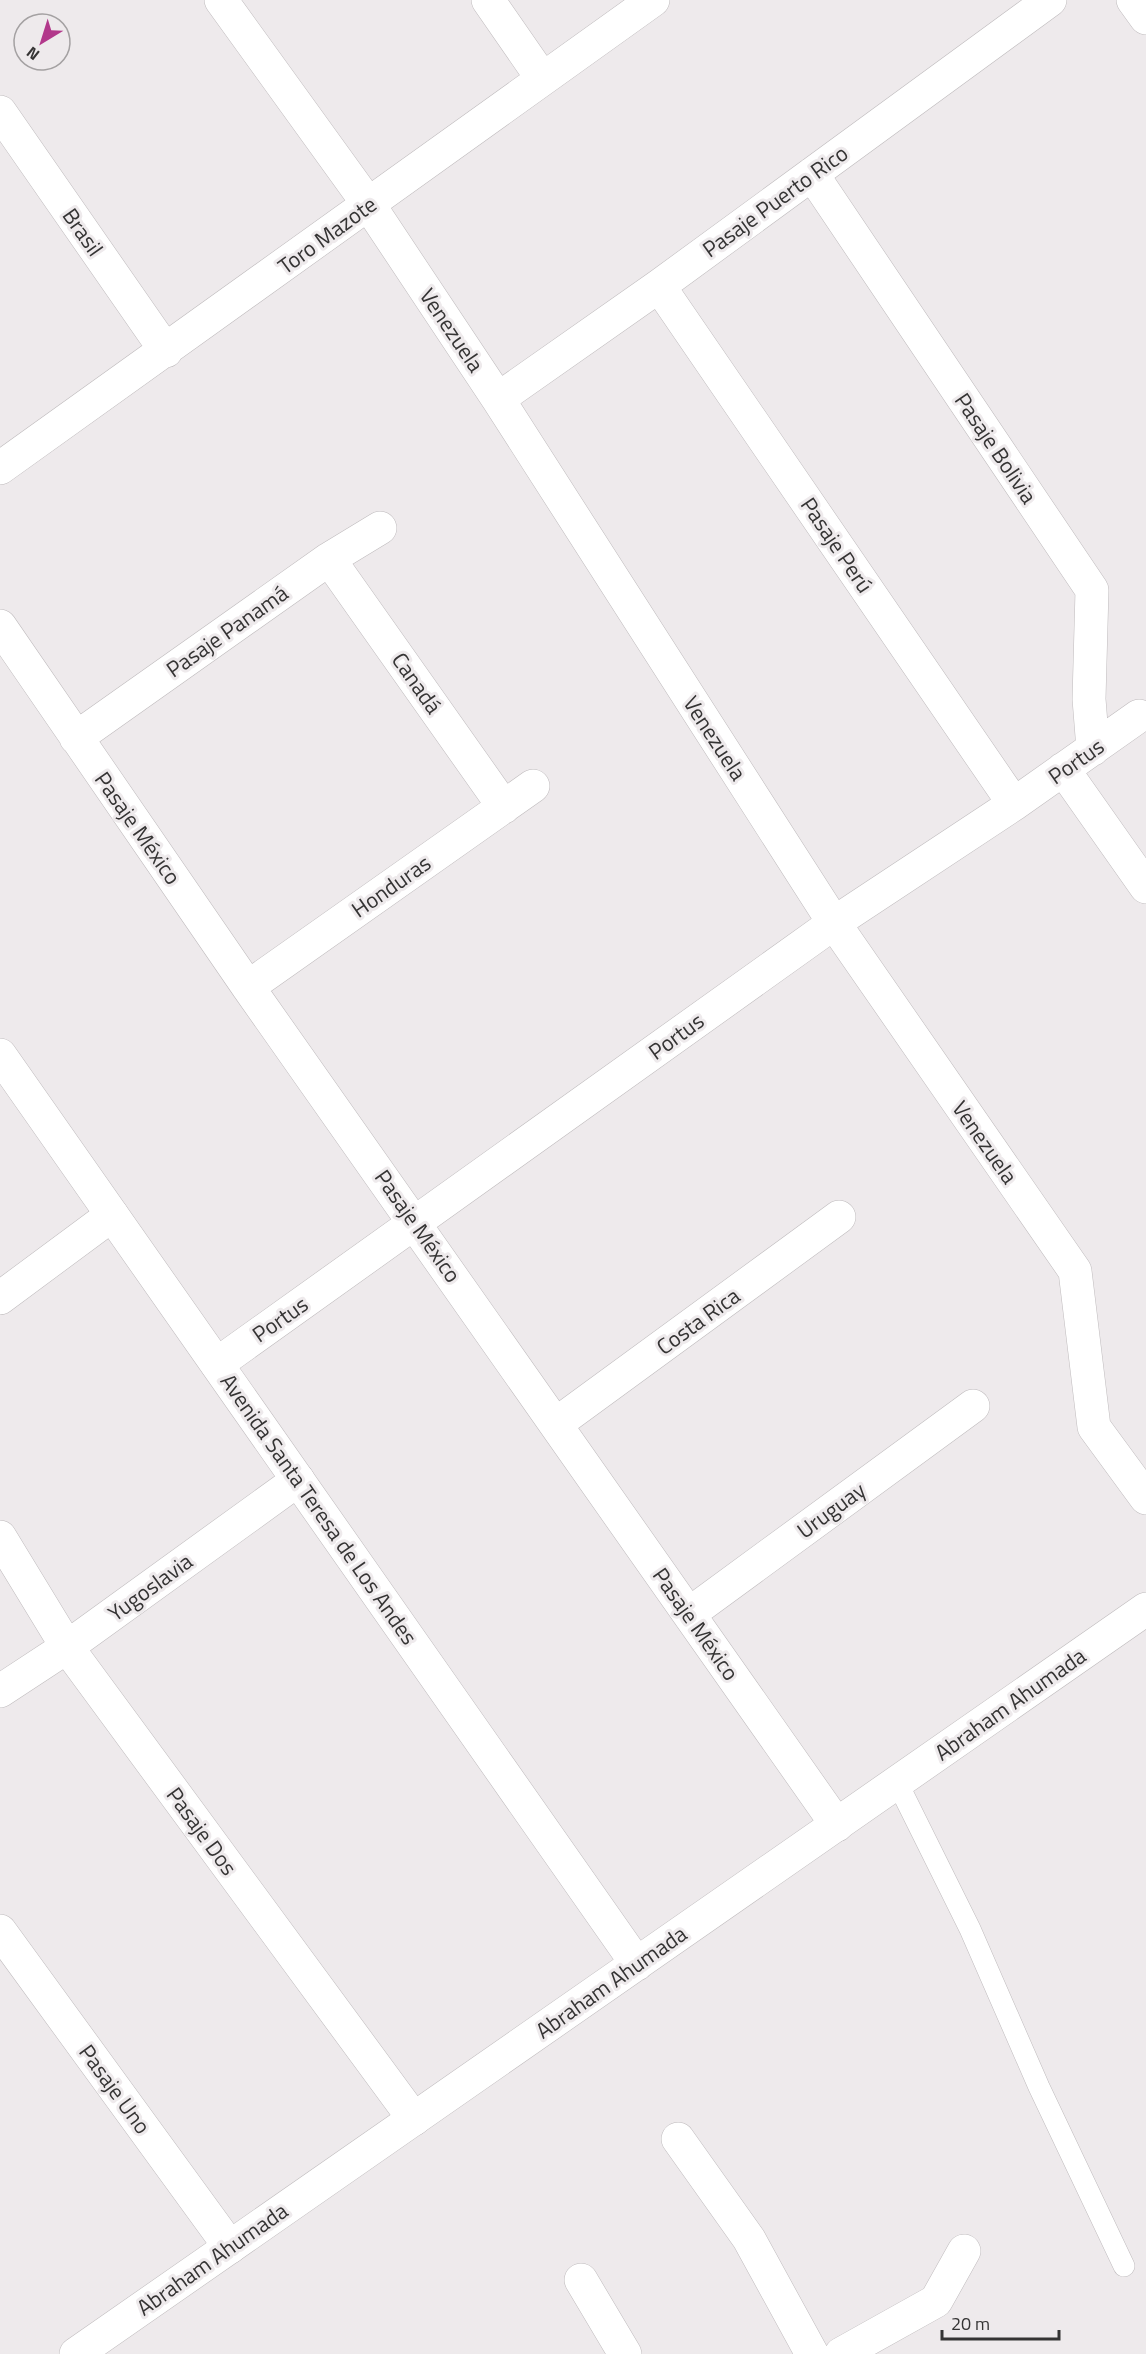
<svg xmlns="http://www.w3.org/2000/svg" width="1146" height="2354" viewBox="0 0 1146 2354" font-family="'Titillium Web',sans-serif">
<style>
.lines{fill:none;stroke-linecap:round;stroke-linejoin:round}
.service-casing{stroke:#bfbbbd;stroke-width:22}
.minor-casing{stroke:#bfbbbd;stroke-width:34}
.tertiary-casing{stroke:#bfbbbd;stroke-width:34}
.service{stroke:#fff;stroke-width:21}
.minor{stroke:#fff;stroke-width:33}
.tertiary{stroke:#fff;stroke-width:33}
.labels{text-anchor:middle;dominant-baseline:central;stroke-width:6;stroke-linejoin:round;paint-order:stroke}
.street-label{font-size:22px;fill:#353434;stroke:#eeeaec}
</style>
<rect width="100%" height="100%" fill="#eeeaec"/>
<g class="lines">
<g class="service-casing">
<path id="service" d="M 897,1782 L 970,1929 L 1039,2087 L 1124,2266"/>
</g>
<g class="minor-casing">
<path id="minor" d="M 221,0 L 369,205 L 498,399 L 834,923 L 1075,1271 L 1094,1427 L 1146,1498
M 488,0 L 542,78
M 0,112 L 166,351
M 812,174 L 1092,590 L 1089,699 L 1093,749
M 659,286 L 1014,804
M 498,399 L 659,286 L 1050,0
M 0,468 L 653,0
M 329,559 L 504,807
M 0,626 L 248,987 L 837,1825
M 76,738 L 329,559 L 380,528
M 1063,769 L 1146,887
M 248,987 L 533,786
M 0,1298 L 112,1215
M 217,1364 L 834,923 L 1014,804 L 1139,716
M 556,1424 L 839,1217
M 0,1537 L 67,1647 L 414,2119
M 689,1614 L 973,1406
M 0,1691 L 67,1647 L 298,1480
M 0,1931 L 230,2247
M 678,2139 L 749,2239 L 812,2354
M 581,2280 L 625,2354
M 841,2354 L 936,2301 L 964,2251"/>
</g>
<g class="tertiary-casing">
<path id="tertiary" d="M 1133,0 L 1146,18
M 0,1055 L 637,1964
M 76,2354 L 1146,1609"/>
</g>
<use href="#service" class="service"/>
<use href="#minor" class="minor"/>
<use href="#tertiary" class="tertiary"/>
</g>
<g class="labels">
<g class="street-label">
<text transform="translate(775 201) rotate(-36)">Pasaje Puerto Rico</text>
<text transform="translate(83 232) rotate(55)">Brasil</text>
<text transform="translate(327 235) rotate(-36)">Toro Mazote</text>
<text transform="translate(452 330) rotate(56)">Venezuela</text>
<text transform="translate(996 448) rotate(56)">Pasaje Bolivia</text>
<text transform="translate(837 545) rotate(56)">Pasaje Perú</text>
<text transform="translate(227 631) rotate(-35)">Pasaje Panamá</text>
<text transform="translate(417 683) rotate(55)">Canadá</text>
<text transform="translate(715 738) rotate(57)">Venezuela</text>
<text transform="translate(1076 761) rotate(-35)">Portus</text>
<text transform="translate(138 828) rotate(55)">Pasaje México</text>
<text transform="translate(391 886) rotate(-35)">Honduras</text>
<text transform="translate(676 1036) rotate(-36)">Portus</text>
<text transform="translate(985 1142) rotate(55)">Venezuela</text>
<text transform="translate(418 1226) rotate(55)">Pasaje México</text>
<text transform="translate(280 1319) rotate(-35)">Portus</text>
<text transform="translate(698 1321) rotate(-36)">Costa Rica</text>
<text transform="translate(319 1509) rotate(55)">Avenida Santa Teresa de Los Andes</text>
<text transform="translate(831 1510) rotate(-36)">Uruguay</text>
<text transform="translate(150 1587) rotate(-36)">Yugoslavia</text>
<text transform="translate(696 1624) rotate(55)">Pasaje México</text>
<text transform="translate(1010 1704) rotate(-35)">Abraham Ahumada</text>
<text transform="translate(202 1831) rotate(54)">Pasaje Dos</text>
<text transform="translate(611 1982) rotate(-35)">Abraham Ahumada</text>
<text transform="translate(115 2089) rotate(54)">Pasaje Uno</text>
<text transform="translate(212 2259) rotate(-35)">Abraham Ahumada</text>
</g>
</g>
<g transform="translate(42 42) rotate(218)"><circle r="28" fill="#eeeaec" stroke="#a4a1a2" stroke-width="1.5"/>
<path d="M0-4.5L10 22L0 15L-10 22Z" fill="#b2388b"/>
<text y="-9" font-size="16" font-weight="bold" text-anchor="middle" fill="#353434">N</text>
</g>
<path d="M942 2330v9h117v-9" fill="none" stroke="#353434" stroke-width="3"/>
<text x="951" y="2330" font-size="18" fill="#353434" stroke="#eeeaec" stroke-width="4.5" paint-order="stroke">20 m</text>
</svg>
